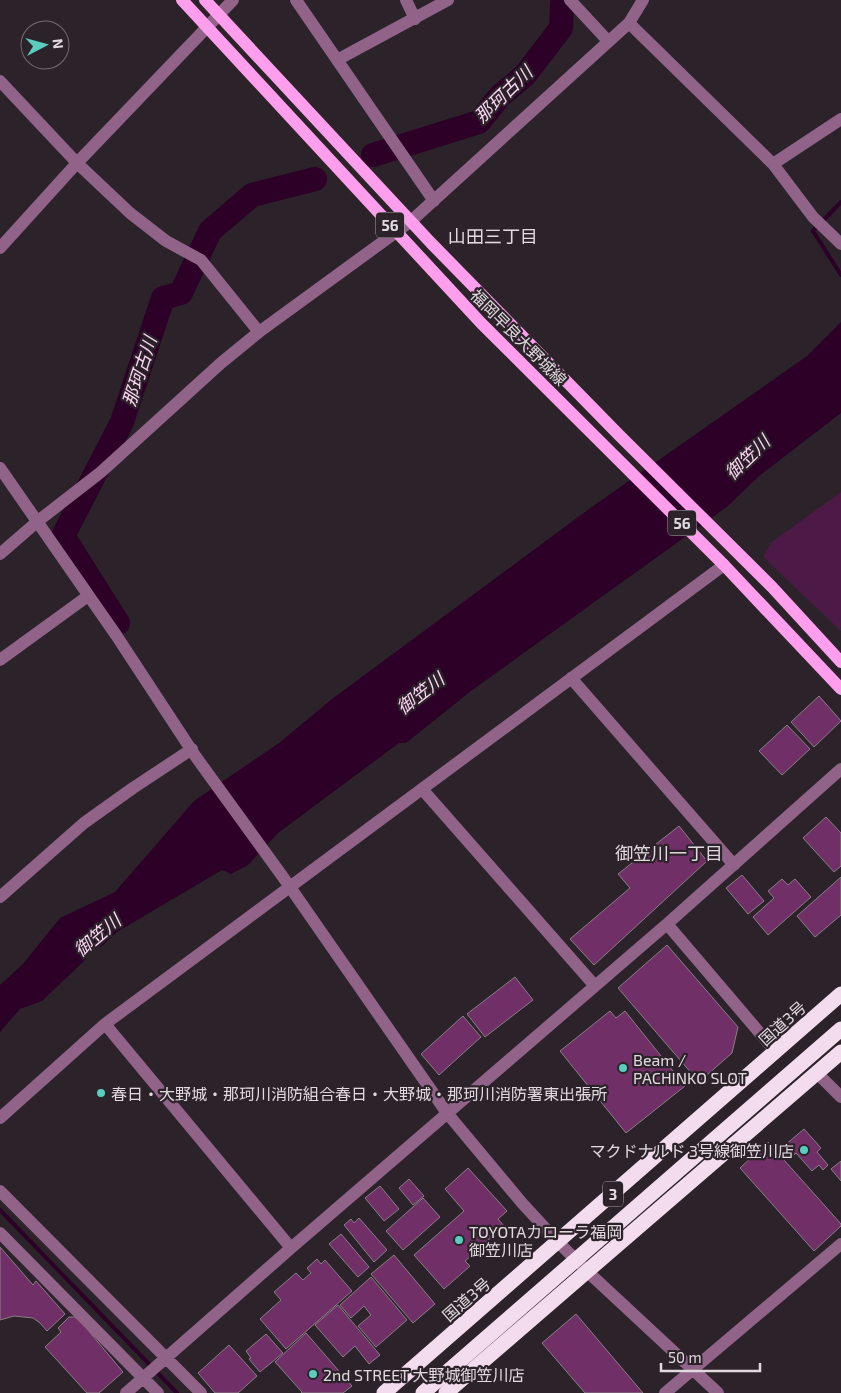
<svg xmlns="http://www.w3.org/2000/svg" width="841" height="1393" viewBox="0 0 841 1393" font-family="'Exo 2','Noto Sans JP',sans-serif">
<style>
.green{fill:#4d1946}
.water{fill:#2c0027}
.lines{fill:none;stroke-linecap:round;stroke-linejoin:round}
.stream{stroke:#2c0027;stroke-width:4}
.river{stroke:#2c0027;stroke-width:24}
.building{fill:#703067;stroke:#897e86}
.minor{stroke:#916389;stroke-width:12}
.major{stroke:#fe9eed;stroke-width:12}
.highway{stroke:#f3dcee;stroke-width:15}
.poi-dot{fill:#59cebe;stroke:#2c232a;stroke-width:2}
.labels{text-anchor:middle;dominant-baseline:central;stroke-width:4.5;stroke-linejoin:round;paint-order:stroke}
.shield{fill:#2c232a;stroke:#aaa3a9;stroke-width:1}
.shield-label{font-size:15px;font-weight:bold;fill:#e0dadf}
.street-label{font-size:16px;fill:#e0dadf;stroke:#2c232a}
.poi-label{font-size:16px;fill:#e0dadf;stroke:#2c232a;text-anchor:start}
.water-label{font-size:18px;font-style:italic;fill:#fbd5f3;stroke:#2c232a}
.neighbourhood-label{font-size:18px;fill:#e0dadf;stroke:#2c232a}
</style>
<rect width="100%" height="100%" fill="#2c232a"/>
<path class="green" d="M 841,492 L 841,631 L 763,557 L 772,542 Z"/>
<path class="water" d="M 841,322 L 841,413 L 759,476 L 728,506 L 471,691 L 406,743 L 399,743 L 278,833 L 248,865 L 231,874 L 222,870 L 117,932 L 101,947 L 90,946 L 85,960 L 42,1001 L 20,1009 L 0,1032 L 0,985 L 23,964 L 60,918 L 115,892 L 194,801 L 279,743 L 332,699 L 589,509 L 807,356 Z"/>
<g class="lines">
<path class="stream" d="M 841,202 L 813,231 L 841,275
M 0,1210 L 177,1393"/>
<path class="river" d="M 373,155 L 479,122 L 500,96 L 525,75 L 561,28 L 562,4 L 565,0
M 118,623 L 63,536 L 122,422 L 163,298 L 181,293 L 210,231 L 252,195 L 315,179"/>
</g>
<path class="building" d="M 819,696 L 841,721 L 814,747 L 791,722 Z
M 787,725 L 810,749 L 782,775 L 759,751 Z
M 826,817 L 841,833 L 841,866 L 834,872 L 803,838 Z
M 679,826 L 707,861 L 594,965 L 570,939 L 630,888 L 618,874 Z
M 742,875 L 764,901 L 748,914 L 726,888 Z
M 841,877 L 841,915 L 815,937 L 797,916 Z
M 782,879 L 788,885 L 795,879 L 811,897 L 768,935 L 753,917 L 774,898 L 768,891 Z
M 667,945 L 738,1027 L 732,1053 L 699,1082 L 618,988 Z
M 515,977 L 533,1000 L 485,1037 L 467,1014 Z
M 610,1011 L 616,1018 L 625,1011 L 685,1086 L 626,1133 L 560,1051 Z
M 463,1016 L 481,1037 L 439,1075 L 421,1054 Z
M 804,1129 L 821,1148 L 817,1152 L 828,1165 L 823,1170 L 819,1165 L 812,1171 L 796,1153 L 793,1156 L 784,1146 Z
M 768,1142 L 841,1224 L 841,1226 L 814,1251 L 740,1168 Z
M 841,1161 L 841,1181 L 831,1169 Z
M 468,1168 L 507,1211 L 498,1219 L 504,1226 L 465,1261 L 470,1266 L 444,1289 L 414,1255 L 464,1211 L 445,1189 Z
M 409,1179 L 424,1196 L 413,1205 L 399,1188 Z
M 380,1186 L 399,1209 L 384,1221 L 365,1198 Z
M 423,1198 L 440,1217 L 403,1250 L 386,1231 Z
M 359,1218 L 387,1250 L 374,1262 L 344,1225 L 351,1219 L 354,1223 Z
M 341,1234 L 369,1267 L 358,1277 L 329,1244 Z
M 0,1247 L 33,1285 L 36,1281 L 65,1314 L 47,1331 L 40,1323 L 33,1318 L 14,1316 L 0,1320 Z
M 394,1255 L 435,1304 L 413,1323 L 371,1274 Z
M 317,1259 L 321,1264 L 325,1260 L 352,1291 L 286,1349 L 260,1319 L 281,1300 L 274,1292 L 296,1273 L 303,1280 L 311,1273 L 307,1268 Z
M 371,1277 L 407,1320 L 376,1347 L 358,1326 L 371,1315 L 364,1306 L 351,1318 L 340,1305 Z
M 338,1305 L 380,1355 L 369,1364 L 355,1346 L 343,1357 L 315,1325 Z
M 576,1314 L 643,1393 L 585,1393 L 542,1343 Z
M 69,1317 L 77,1317 L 123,1372 L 99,1393 L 87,1393 L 45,1347 L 61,1332 L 58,1328 Z
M 306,1333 L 352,1386 L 343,1393 L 301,1393 L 302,1392 L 275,1362 Z
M 266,1334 L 283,1353 L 260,1372 L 249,1359 L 251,1358 L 246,1351 Z
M 229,1345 L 257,1376 L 238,1393 L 215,1393 L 198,1373 Z"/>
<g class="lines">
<path class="minor" d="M 296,0 L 434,201
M 406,0 L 415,19
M 570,0 L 608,41
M 629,23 L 773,164 L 813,217 L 841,244
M 337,60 L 448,0
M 0,81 L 77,163 L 130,213 L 166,241 L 201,260 L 259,332
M 773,164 L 841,119
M 0,248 L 77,163 L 233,0
M 0,468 L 116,635 L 196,757 L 283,877 L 447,1113 L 522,1203 L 558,1242 L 588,1272 L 718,1393
M 0,554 L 38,521 L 101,472 L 221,363 L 259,332 L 410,222 L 629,23 L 643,0
M 0,660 L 88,596
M 571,678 L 734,865
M 422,789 L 595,986
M 0,897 L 84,823 L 133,788 L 192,749
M 667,924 L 776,1052
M 105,1024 L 291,1248
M 817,1073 L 841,1097
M 0,1118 L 105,1024 L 724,565
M 0,1191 L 201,1393
M 0,1233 L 158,1393
M 126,1393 L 291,1248 L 667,924 L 841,769
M 665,1393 L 841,1244"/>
<path class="major" d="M 182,0 L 481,323 L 724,565 L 841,689
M 205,0 L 431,243 L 619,435 L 772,587 L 841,662"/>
<path class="highway" d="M 384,1393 L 841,994
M 423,1393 L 841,1029
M 446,1393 L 841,1052"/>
</g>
<g class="poi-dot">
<circle cx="623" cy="1068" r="5"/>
<circle cx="101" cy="1093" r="5"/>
<circle cx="804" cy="1150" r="5"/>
<circle cx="459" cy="1240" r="5"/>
<circle cx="313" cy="1374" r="5"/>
</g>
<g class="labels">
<g class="shield">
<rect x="376" y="212.5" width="28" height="25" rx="4"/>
<rect x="668" y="510.5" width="28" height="25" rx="4"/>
<rect x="603" y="1181.5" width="20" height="25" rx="4"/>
</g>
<g class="shield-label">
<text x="390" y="225">56</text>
<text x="682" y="523">56</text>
<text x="613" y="1194">3</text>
</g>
<g class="street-label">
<text transform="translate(519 337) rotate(45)">福岡早良大野城線</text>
<text transform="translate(782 1023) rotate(-42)">国道3号</text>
<text transform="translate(466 1299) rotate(-41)">国道3号</text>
</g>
<g class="poi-label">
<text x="633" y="1059">Beam /<tspan x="633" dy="18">PACHINKO SLOT</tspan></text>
<text x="111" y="1093">春日・大野城・那珂川消防組合春日・大野城・那珂川消防署東出張所</text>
<text x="794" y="1150" text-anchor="end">マクドナルド 3号線御笠川店</text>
<text x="469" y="1231">TOYOTAカローラ福岡<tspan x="469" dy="18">御笠川店</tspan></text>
<text x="323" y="1374">2nd STREET 大野城御笠川店</text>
</g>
<g class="water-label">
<text transform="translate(503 94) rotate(-44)">那珂古川</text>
<text transform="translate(139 371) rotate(-72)">那珂古川</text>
<text transform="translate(747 457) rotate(-44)">御笠川</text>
<text transform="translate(420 693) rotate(-38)">御笠川</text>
<text transform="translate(97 935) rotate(-40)">御笠川</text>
</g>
<g class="neighbourhood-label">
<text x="493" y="236">山田三丁目</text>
<text x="669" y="853">御笠川一丁目</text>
</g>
</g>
<g transform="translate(45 45) rotate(84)"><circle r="24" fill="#2c232a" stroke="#746c72"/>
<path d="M0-4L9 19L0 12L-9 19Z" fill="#59cebe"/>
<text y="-8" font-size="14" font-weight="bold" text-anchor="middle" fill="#e0dadf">N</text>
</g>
<path d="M661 1363v8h99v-8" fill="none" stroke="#e0dadf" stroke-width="2.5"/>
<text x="668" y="1363" font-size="15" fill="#e0dadf" stroke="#2c232a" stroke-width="4" paint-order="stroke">50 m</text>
</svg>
